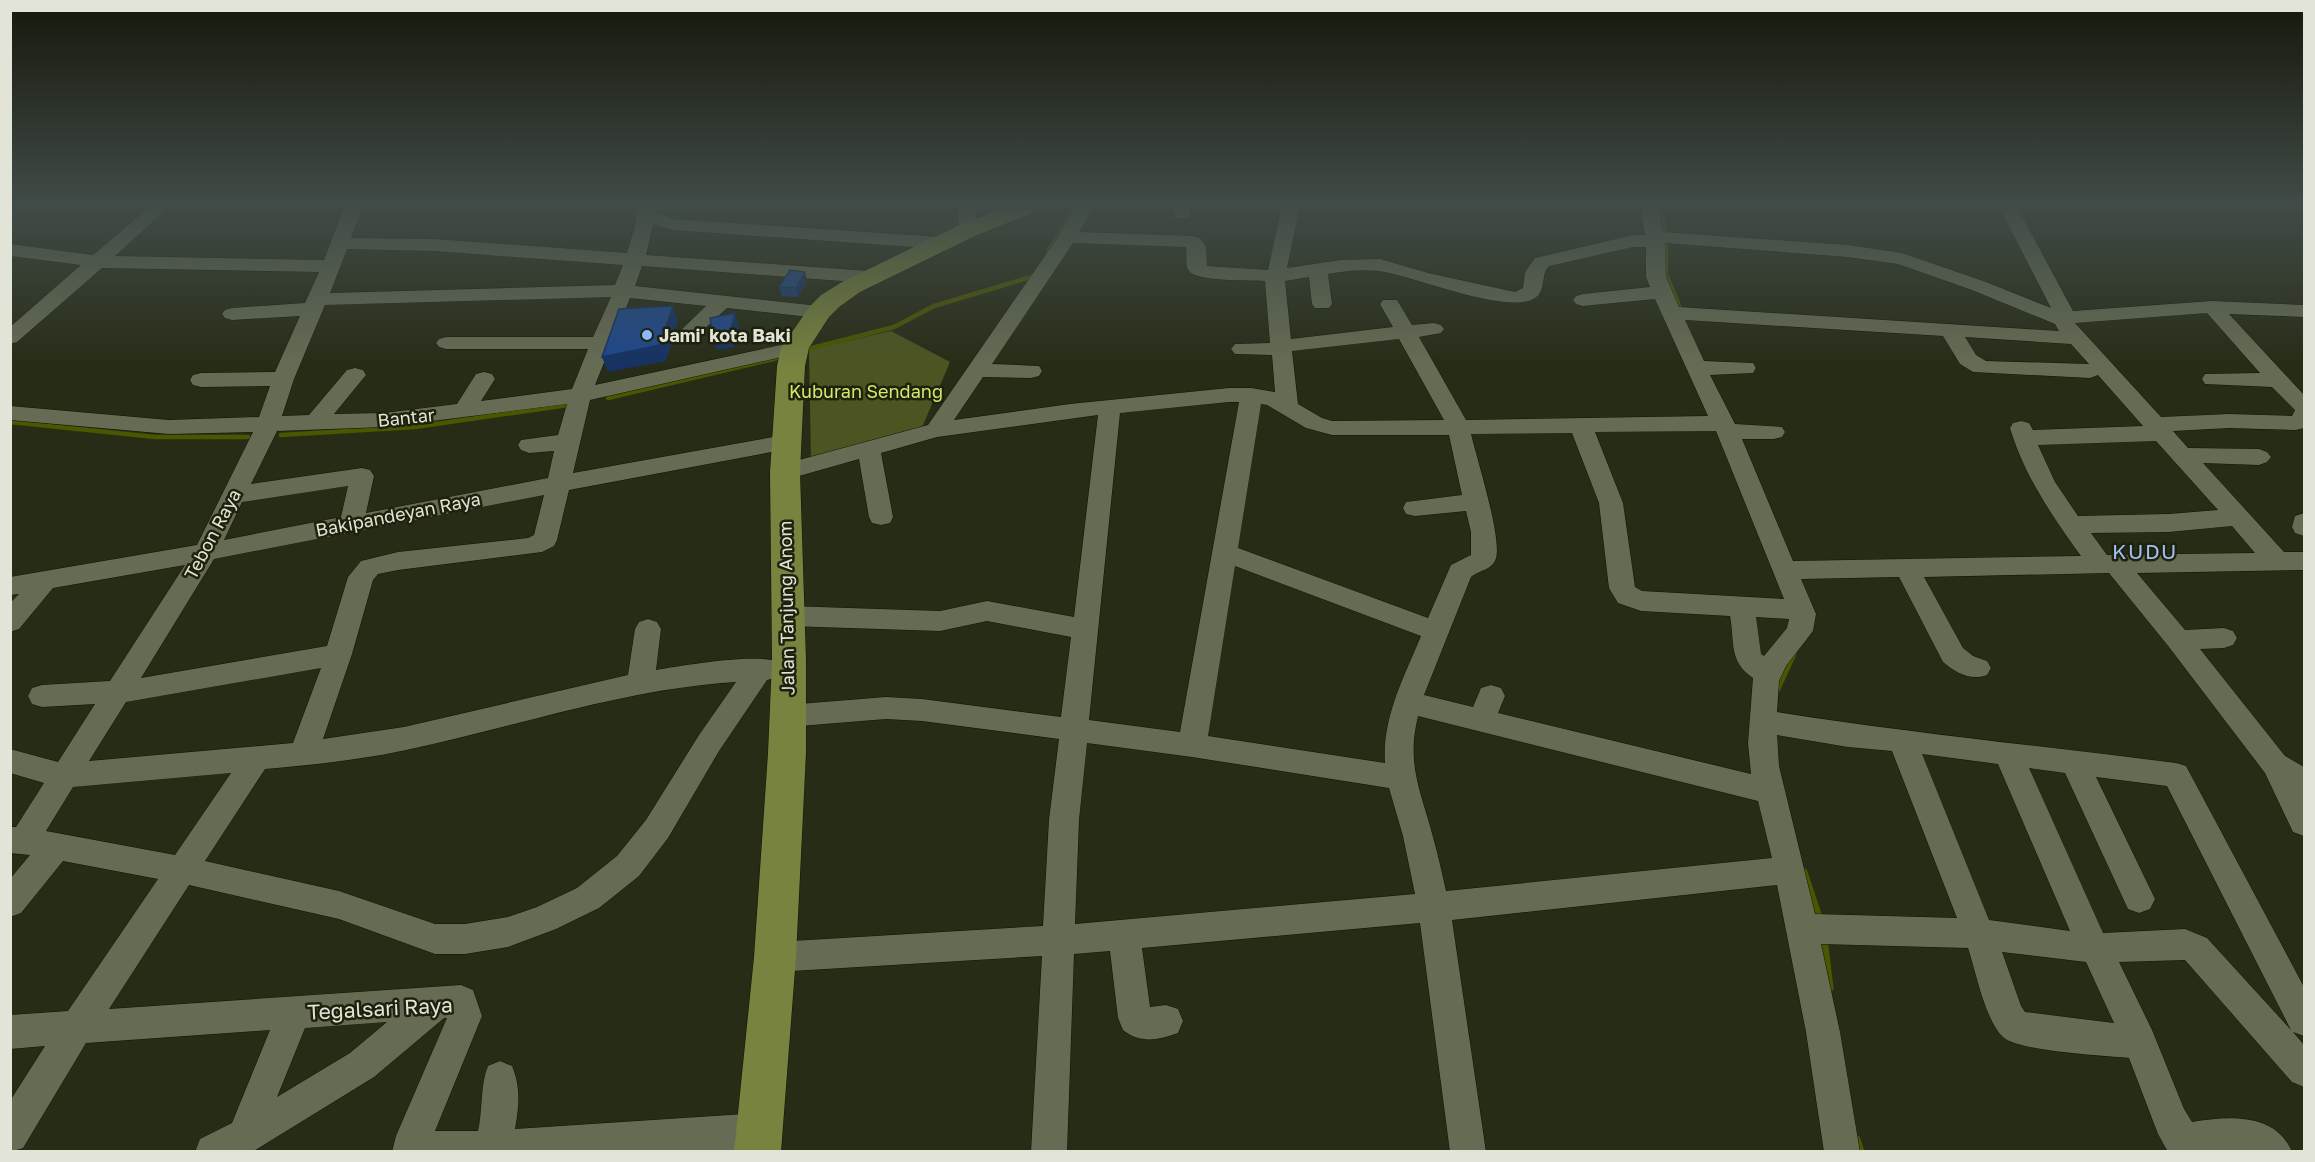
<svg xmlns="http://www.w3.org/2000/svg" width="2315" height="1162" viewBox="0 0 2315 1162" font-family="'Golos Text',sans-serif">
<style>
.green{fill:#4c5521}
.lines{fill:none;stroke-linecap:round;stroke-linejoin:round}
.stream-far2{stroke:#4a5600;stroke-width:4.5}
.stream-far1{stroke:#4a5600;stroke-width:5}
.stream{stroke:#4a5600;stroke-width:7}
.minor-casing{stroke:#101402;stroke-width:1}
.major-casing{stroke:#101402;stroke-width:1}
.minor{fill:#666c54;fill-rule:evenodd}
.major{fill:#77833e;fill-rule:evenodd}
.wall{fill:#1a3e7a}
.shaded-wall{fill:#153263}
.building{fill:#1e488e;stroke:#153263;stroke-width:1.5}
.poi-dot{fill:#8eb8fd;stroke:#1e220d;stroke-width:2}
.labels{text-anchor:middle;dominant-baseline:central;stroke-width:5;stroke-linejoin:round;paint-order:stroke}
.poi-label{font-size:18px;font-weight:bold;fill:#e1e4d7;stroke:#1e220d;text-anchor:start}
.park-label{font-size:18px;fill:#d2e96a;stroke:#1e220d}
.street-label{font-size:18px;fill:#e1e4d7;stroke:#1e220d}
.quarter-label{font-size:21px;letter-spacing:1.5px;fill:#a0c0f3;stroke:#1e220d}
.near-street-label{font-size:21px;fill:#e1e4d7;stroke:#1e220d}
</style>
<rect width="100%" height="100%" fill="#272c16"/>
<path class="green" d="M 891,331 L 950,362 L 920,432 L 811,460 L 809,350 Z"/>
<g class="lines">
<path class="stream-far2" d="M 1661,205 L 1666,234 L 1666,274 L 1682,313
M 1048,252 L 1076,205
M 808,349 L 894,327 L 934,306 L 1034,276
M 608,398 L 782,357
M 10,422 L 155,437 L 248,437
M 281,435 L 415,427 L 568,405"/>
<path class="stream-far1" d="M 1778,689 L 1794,654"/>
<path class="stream" d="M 1804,872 L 1820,920
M 1824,938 L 1830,988
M 1857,1139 L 1861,1152"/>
<g class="minor-casing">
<path id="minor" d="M 152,205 L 171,205 L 115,256 L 324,260 L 345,205 L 363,205 L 351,238 L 434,239 L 627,253 L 635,226 L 637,205 L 655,205 L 655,212 L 674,219 L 941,237 L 948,239 L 951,243 L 948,247 L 941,249 L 672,230 L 653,224 L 646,255 L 868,271 L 875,273 L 878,277 L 875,281 L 868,283 L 642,266 L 635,286 L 819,306 L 826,308 L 829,312 L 826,316 L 819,318 L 727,308 L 693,339 L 686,341 L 679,339 L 676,335 L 706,306 L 630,298 L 595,385 L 795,342 L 802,343 L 806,348 L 802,353 L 795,354 L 590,400 L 573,473 L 785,435 L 793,438 L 796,443 L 793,448 L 569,490 L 557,540 L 554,546 L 542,552 L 398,570 L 378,574 L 373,580 L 352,654 L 323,739 L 404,727 L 628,675 L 635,629 L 639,622 L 648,619 L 657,622 L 661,629 L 656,670 C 686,665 755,653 782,662 L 786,669 L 782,676 L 767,680 L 719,751 L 668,838 L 639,876 L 599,908 L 556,929 L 508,947 L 465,954 L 435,954 L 339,919 L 189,885 L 109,1009 L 461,985 L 473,990 L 482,1016 L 435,1131 L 478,1131 C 483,1109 480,1085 488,1066 L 500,1061 L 512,1066 C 521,1087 519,1107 515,1129 L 760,1113 L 773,1118 L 778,1131 L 773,1144 L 760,1149 L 723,1152 L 392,1152 L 396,1136 L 447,1018 L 444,1018 L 374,1077 L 257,1149 L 251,1152 L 195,1152 L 200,1139 L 232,1123 L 270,1030 L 86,1043 L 23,1148 L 10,1152 L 10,1101 L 45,1046 L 10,1049 L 10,1015 L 68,1011 L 158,879 L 63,861 L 21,913 L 10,917 L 10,879 L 30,855 L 10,853 L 10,827 L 16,827 L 44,783 L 10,773 L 10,749 L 58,762 L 95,704 L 42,707 L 32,704 L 28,696 L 32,688 L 42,685 L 110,681 L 185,565 L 53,588 L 19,629 L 10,632 L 10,603 L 19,594 L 10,595 L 10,577 L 197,545 L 253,432 L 169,434 L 10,420 L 10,406 L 169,420 L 259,417 L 270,386 L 201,387 L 193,385 L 190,380 L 193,375 L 201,373 L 275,372 L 300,316 L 232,320 L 225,318 L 222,314 L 225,310 L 232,308 L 305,303 L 319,272 L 102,268 L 17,342 L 10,344 L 10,327 L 81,265 L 10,256 L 10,244 L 93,255 ZM 347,249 L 434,251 L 623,265 L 615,285 L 330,293 ZM 611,297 L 593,337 L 446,337 L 439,339 L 436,343 L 439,347 L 446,349 L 588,349 L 572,389 L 481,401 L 495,379 L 492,374 L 484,372 L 476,374 L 457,404 L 384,413 L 334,414 L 366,375 L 363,370 L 355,368 L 347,370 L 309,415 L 282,416 L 294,379 L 325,305 ZM 567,404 L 558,435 L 521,440 L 518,445 L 521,450 L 529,453 L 554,451 L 548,478 L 366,513 L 374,476 L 370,470 L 362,468 L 251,484 L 277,431 L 384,427 ZM 348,486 L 341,517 L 224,540 L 242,502 ZM 544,495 L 534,535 L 528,538 L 398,552 L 361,561 L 348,577 L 327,646 L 141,678 L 214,559 ZM 321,668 L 293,743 L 89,761 L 126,702 ZM 736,682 L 699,735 L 646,820 L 617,856 L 577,888 L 537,907 L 508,917 L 465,924 L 435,924 L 339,891 L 205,861 L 265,769 C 312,765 360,760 406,750 C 516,727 623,689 736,682 ZM 231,773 L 175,855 L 46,831 L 73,787 ZM 387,1022 L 350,1053 L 277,1097 L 305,1028 Z
M 957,205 L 975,205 L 977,230 L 975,234 L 961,234 L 959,230 Z
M 1076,205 L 1094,205 L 1079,232 L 1193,236 L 1200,238 L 1206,247 L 1207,266 L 1268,270 L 1282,205 L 1300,205 L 1287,268 L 1341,260 L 1380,259 L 1428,273 L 1515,292 L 1523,288 L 1525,272 L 1535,258 L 1633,235 L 1645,235 L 1640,205 L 1658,205 L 1663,232 L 1848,245 L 1902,253 L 1986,282 L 2051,308 L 1998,205 L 2016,205 L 2073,311 L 2212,301 L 2304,305 L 2304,317 L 2229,314 L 2304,395 L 2304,428 L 2296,430 L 2229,428 L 2173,431 L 2188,448 L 2259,449 L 2267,452 L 2271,457 L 2267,462 L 2259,465 L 2203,463 L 2284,552 L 2304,552 L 2304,570 L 2137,573 L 2185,630 L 2224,628 L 2233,631 L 2237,638 L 2233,645 L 2224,648 L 2200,649 L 2285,756 L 2304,767 L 2304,836 L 2293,832 L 2265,773 L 2169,647 L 2109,573 L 1924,577 L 1963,648 L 1973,656 L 1987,661 L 1991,668 L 1987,675 C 1971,681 1956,673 1943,662 L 1899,577 L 1801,579 L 1816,614 L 1813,631 L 1786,666 L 1779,681 L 1777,712 C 1910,733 2043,746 2176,763 L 2186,766 L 2304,987 L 2304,1036 L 2293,1032 L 2304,1045 L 2304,1087 L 2292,1082 L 2185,960 L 2119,962 L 2152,1030 L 2184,1109 L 2192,1122 C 2227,1116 2276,1112 2292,1152 L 2168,1152 L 2158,1134 L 2129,1058 C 2105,1056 2017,1051 2003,1037 C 1985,1020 1976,972 1968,948 L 1821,944 L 1840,1032 L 1860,1152 L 1824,1152 L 1806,1032 L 1777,885 L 1452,920 L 1486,1152 L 1450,1152 L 1420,923 L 1142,948 L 1150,1007 L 1166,1005 L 1178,1009 L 1183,1021 L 1178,1033 C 1159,1040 1140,1044 1123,1030 L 1118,1018 L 1110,951 L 1074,954 L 1067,1152 L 1031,1152 L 1042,956 L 775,972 L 763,968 L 759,957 L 763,946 L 775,942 L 1043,926 L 1049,820 L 1059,739 L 922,721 L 886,719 L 787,727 L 777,724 L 773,716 L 777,708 L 787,705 L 886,697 L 922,699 L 1061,717 L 1071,637 L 987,621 L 940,631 L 788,626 L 779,623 L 775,616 L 779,609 L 788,606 L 940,611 L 987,601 L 1074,617 L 1098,415 L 937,437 L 881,453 L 893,517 L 890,523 L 881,525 L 872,523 L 869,517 L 859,459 L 785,480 L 777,478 L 773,472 L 777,466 L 928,425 L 1058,237 ZM 1073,243 L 1186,247 C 1187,254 1185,266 1189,271 C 1197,282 1251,280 1265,281 L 1270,343 L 1235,344 L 1231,349 L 1235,354 L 1272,355 L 1275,392 L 1251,388 L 1229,388 L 1070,404 L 954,420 L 983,377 L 1031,378 L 1039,376 L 1042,371 L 1039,366 L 992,364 ZM 1665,243 L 1848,257 L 1898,264 L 1972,290 L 2055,324 L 2059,331 L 1679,307 L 1666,277 ZM 1633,247 L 1646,247 L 1646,277 L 1650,287 L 1583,294 L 1576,296 L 1573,300 L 1576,304 L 1583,306 L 1655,299 L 1708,416 L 1466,420 L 1419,337 L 1441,333 L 1444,329 L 1441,325 L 1434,323 L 1412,325 L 1397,300 L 1383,300 L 1380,304 L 1393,327 L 1291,339 L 1285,281 L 1309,277 L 1312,304 L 1315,308 L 1329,308 L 1332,304 L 1328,274 C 1344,271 1363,269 1379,271 C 1412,275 1508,316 1535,298 C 1547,290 1540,275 1549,266 ZM 2207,313 L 2260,373 L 2205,374 L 2202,379 L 2205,384 L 2272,387 L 2295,410 L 2292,416 L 2229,414 L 2161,417 L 2075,323 ZM 1685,320 L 1943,336 L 1960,364 L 1973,372 L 2090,378 L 2098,375 L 2143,426 L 2033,430 L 2029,423 L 2021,421 L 2013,423 L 2010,428 C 2024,475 2052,516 2081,556 L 1793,561 L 1742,439 L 1774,439 L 1782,437 L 1785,432 L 1782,427 L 1735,424 L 1710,375 L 1753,373 L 1756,368 L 1753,363 L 1704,361 ZM 1965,337 L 2071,344 L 2089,364 L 1986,361 L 1976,355 ZM 1399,339 L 1444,420 L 1332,421 L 1322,418 L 1298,404 L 1292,351 ZM 1229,402 L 1239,402 L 1180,732 L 1089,720 L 1120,413 ZM 1261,404 L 1267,405 L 1306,428 L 1332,435 L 1449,435 L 1462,495 L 1406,502 L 1403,508 L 1406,514 L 1415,516 L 1466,511 L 1471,532 L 1471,555 L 1451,565 L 1428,618 L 1238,548 ZM 1716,431 L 1784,599 L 1642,591 L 1635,587 L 1623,503 L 1595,432 ZM 1572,433 L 1599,503 L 1609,588 L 1618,603 L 1641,611 L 1730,616 C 1735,642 1728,661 1753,678 L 1748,743 L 1751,774 L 1498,713 L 1505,696 L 1501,688 L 1491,685 L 1481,688 L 1473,707 L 1424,695 L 1471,577 C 1479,570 1493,570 1496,558 C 1502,538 1477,459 1471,434 ZM 2156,441 L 2218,510 L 2169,514 L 2078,516 L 2055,482 L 2038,445 ZM 2232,526 L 2255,553 L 2107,555 L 2091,533 L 2169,532 ZM 1235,566 L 1421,636 C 1404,677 1382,718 1385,763 L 1208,736 ZM 1756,617 L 1789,619 L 1787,628 L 1764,656 L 1761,654 ZM 1418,716 L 1758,801 L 1772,858 L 1446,891 C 1442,873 1438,855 1433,837 C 1421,791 1406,765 1418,716 ZM 1777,735 L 1848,747 L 1892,751 L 1957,918 L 1815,914 L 1779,766 ZM 1087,743 L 1192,757 L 1389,788 L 1403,836 L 1415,894 L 1075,924 L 1079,820 ZM 1922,754 L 1998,764 L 2070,931 L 1989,920 ZM 2029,768 L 2065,773 L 2128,909 L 2139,913 L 2150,909 L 2155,899 L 2096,777 L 2167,786 L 2291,1030 L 2207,938 L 2185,929 L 2103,933 ZM 2002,952 L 2086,962 L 2114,1023 L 2025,1012 L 2021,1006 Z
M 1171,205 L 1189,205 L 1191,214 L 1189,218 L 1175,218 Z
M 2304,513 L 2304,536 L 2295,533 L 2292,527 L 2295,516 Z"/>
</g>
<g class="major-casing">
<path id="major" d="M 1012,205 L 1044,205 L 1040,210 L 977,235 L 860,292 L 839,307 L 829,317 L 809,348 L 805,366 L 800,472 L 806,660 L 806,753 L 796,957 L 781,1152 L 734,1152 L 754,957 L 768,753 L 772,660 L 770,472 L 777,366 L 781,348 L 810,306 L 821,295 L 842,282 L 959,225 Z"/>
</g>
<use href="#minor" class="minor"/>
<use href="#major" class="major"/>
</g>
<path class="wall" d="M 807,281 L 798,297 L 782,296 L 779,287 Z"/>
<path class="shaded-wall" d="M 805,272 L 807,281 L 798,297 L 796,288 Z
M 673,306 L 678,321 L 666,361 L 608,372 L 602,357 Z
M 735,313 L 739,327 L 734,347 L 717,350 L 713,336 Z"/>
<path class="building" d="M 790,270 L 805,272 L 796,288 L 779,287 Z
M 673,306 L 660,345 L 602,357 L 619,309 Z
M 735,313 L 730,333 L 713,336 L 710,318 Z"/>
<linearGradient id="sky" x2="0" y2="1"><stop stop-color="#15180c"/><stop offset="0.56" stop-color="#414b47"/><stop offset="1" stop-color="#414b47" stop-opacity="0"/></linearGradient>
<rect width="2315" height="367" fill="url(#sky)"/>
<circle class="poi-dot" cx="647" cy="335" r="6"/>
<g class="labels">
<g class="poi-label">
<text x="659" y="335">Jami' kota Baki</text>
</g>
<g class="park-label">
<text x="866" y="391">Kuburan Sendang</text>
</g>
<g class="street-label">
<text transform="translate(406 417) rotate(-6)">Bantar</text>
<text transform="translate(398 514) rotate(-11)">Bakipandeyan Raya</text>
<text transform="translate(212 534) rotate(-62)">Tebon Raya</text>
<text transform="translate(786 608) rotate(-91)">Jalan Tanjung Anom</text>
</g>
<g class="quarter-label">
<text x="2145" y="551">KUDU</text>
</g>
<g class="near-street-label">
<text transform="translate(380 1008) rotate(-3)">Tegalsari Raya</text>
</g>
</g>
<rect width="2315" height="1162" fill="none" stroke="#e1e4d7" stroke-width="24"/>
</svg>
